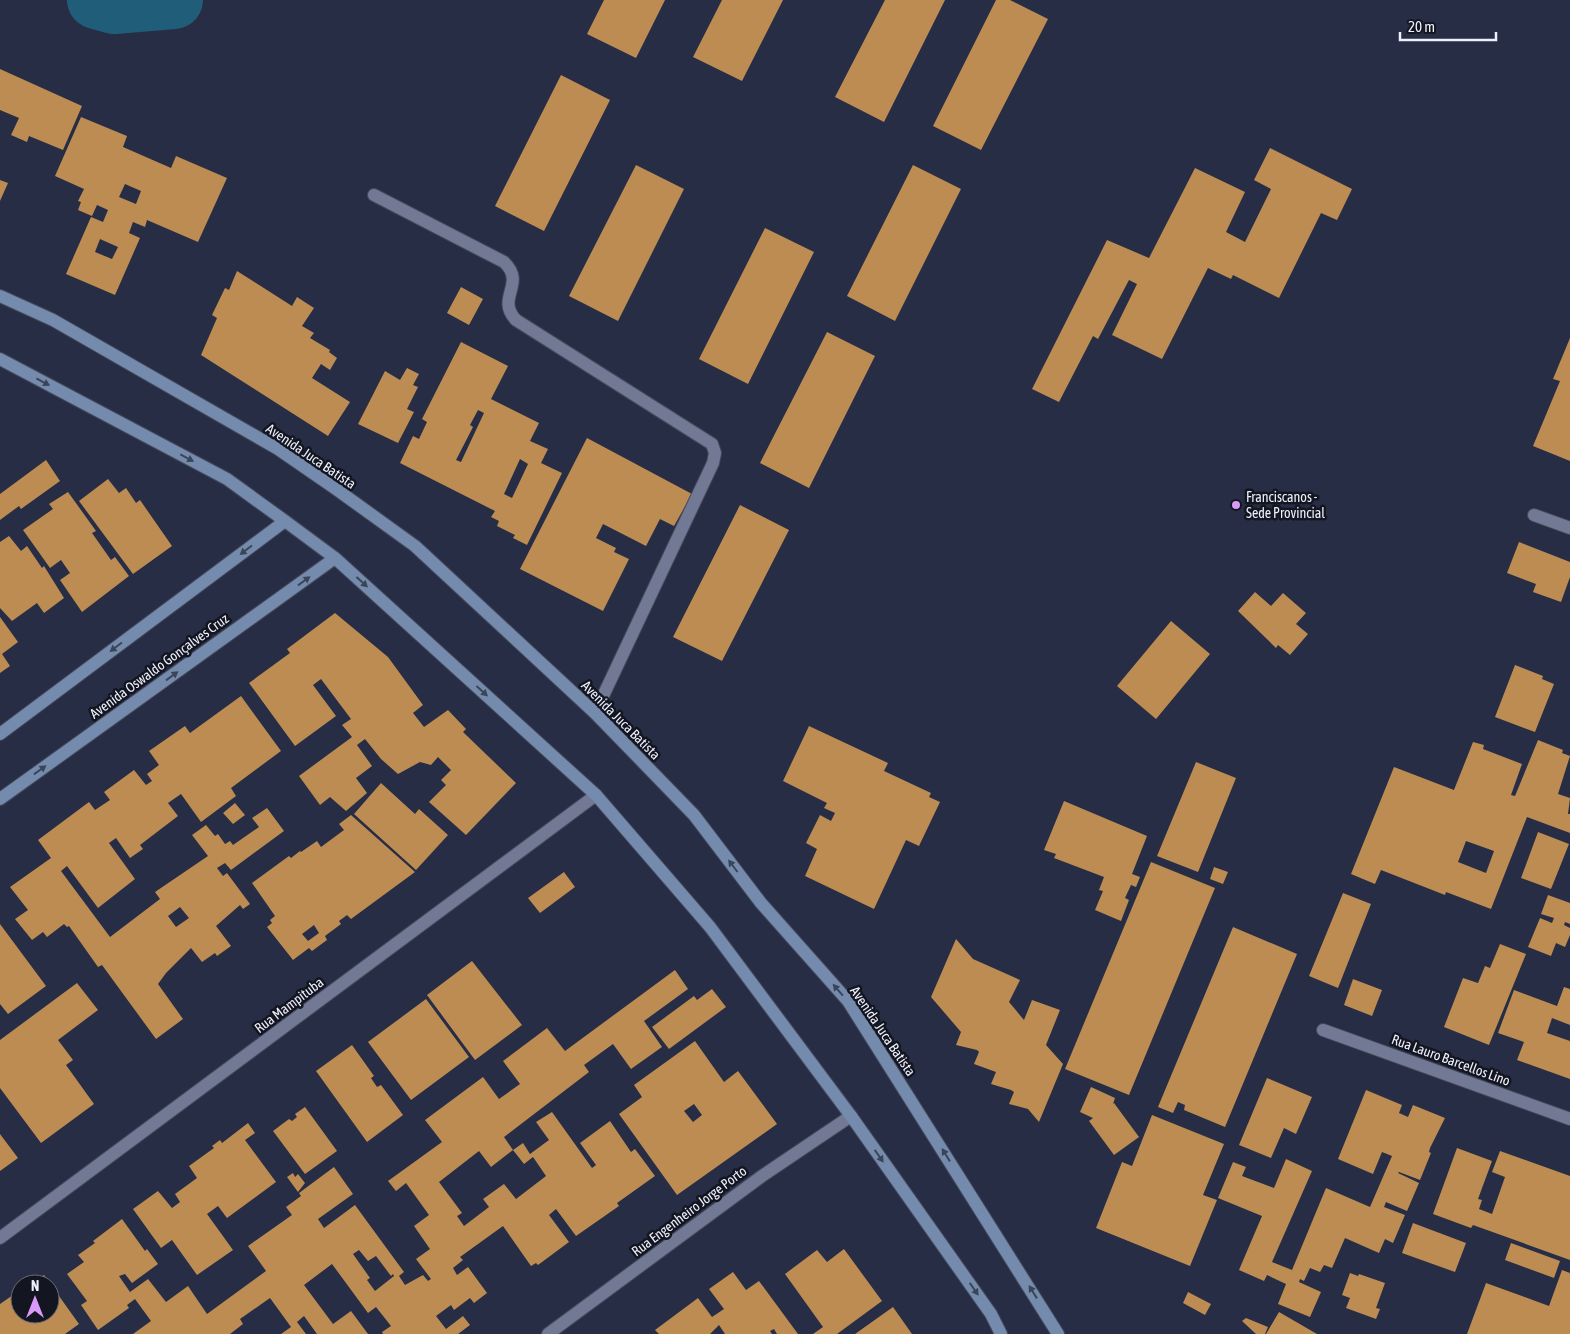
<svg xmlns="http://www.w3.org/2000/svg" width="1570" height="1334" viewBox="0 0 1570 1334" font-family="'Asap Condensed',sans-serif">
<style>
.lines{fill:none;stroke-linecap:round;stroke-linejoin:round}
.river{stroke:#205d79;stroke-width:58}
.building{fill:#bd8c53;fill-rule:evenodd}
.lane-casing{stroke:#454a5c;stroke-width:14}
.street-casing{stroke:#454a5c;stroke-width:14}
.secondary-casing{stroke:#454a5c;stroke-width:14}
.lane{stroke:#717994;stroke-width:12}
.street{stroke:#717994;stroke-width:12}
.secondary{stroke:#748bad;stroke-width:12}
.oneway{fill:#3a4558}
.poi-dot{fill:#d99af7;stroke:#131620;stroke-width:2}
.labels{text-anchor:middle;dominant-baseline:central;stroke-width:5;stroke-linejoin:round;paint-order:stroke}
.street-label{font-size:14px;fill:#edf0fd;stroke:#131620}
.poi-label{font-size:14px;fill:#edf0fd;stroke:#131620;text-anchor:start}
</style>
<rect width="100%" height="100%" fill="#272d44"/>
<g class="lines">
<path class="river" d="M 96,0 L 114,5 L 174,0"/>
</g>
<path class="building" d="M 604,0 L 665,0 L 636,58 L 587,34 Z
M 722,0 L 783,0 L 742,81 L 693,57 Z
M 885,0 L 945,0 L 884,122 L 835,97 Z
M 996,0 L 1010,0 L 1048,19 L 981,150 L 933,126 Z
M 0,69 L 82,106 L 63,150 L 29,136 L 27,142 L 11,135 L 19,118 L 0,110 Z
M 561,75 L 610,100 L 544,231 L 495,206 Z
M 81,117 L 127,136 L 123,147 L 171,168 L 176,156 L 227,178 L 198,242 L 147,220 L 145,227 L 133,222 L 129,233 L 140,238 L 115,295 L 66,274 L 91,217 L 103,222 L 108,210 L 97,205 L 92,216 L 78,210 L 81,202 L 78,201 L 84,189 L 55,176 ZM 125,184 L 141,191 L 136,204 L 119,197 ZM 100,239 L 118,247 L 112,259 L 95,252 Z
M 1270,148 L 1352,189 L 1337,220 L 1321,213 L 1279,298 L 1233,275 L 1231,279 L 1208,268 L 1162,359 L 1112,335 L 1137,284 L 1129,280 L 1098,339 L 1093,336 L 1059,402 L 1032,389 L 1107,240 L 1149,258 L 1195,168 L 1245,192 L 1226,232 L 1245,242 L 1271,189 L 1254,180 Z
M 636,165 L 684,189 L 618,321 L 569,296 Z
M 913,165 L 961,189 L 895,321 L 847,296 Z
M 0,180 L 8,183 L 0,201 Z
M 765,228 L 814,252 L 748,384 L 699,359 Z
M 237,271 L 292,306 L 297,297 L 314,308 L 302,326 L 314,333 L 310,338 L 330,350 L 329,352 L 337,358 L 330,370 L 321,364 L 312,378 L 350,402 L 328,436 L 201,355 L 217,318 L 212,315 L 225,288 L 229,290 Z
M 461,287 L 483,299 L 469,325 L 447,313 Z
M 827,332 L 875,356 L 809,488 L 760,463 Z
M 1570,338 L 1570,461 L 1533,446 L 1560,381 L 1553,379 Z
M 461,342 L 508,366 L 491,399 L 539,423 L 530,441 L 548,449 L 541,463 L 562,473 L 527,545 L 513,538 L 515,535 L 497,526 L 499,521 L 491,517 L 495,511 L 400,463 L 413,436 L 419,439 L 427,422 L 422,419 ZM 478,410 L 484,413 L 461,462 L 456,460 L 473,427 L 470,425 ZM 520,459 L 528,464 L 512,498 L 504,494 Z
M 407,368 L 419,374 L 413,385 L 418,387 L 407,409 L 414,412 L 398,443 L 358,424 L 385,371 L 400,380 Z
M 587,438 L 692,494 L 674,526 L 660,519 L 646,546 L 603,524 L 596,538 L 616,548 L 614,552 L 629,559 L 603,611 L 520,569 Z
M 46,460 L 60,481 L 21,509 L 19,506 L 0,520 L 0,494 Z
M 108,479 L 119,493 L 126,488 L 136,503 L 140,500 L 172,546 L 133,574 L 79,501 Z
M 68,492 L 96,531 L 92,533 L 111,560 L 115,557 L 129,576 L 82,612 L 60,580 L 70,573 L 61,560 L 50,568 L 23,530 L 53,509 L 49,504 Z
M 740,505 L 789,530 L 722,661 L 673,637 Z
M 9,536 L 21,551 L 27,546 L 42,568 L 44,566 L 64,598 L 44,613 L 37,603 L 12,621 L 0,608 L 0,542 Z
M 1519,542 L 1570,562 L 1570,577 L 1561,602 L 1533,592 L 1536,584 L 1507,573 Z
M 1255,592 L 1271,606 L 1283,593 L 1306,613 L 1296,624 L 1308,634 L 1290,655 L 1278,645 L 1276,648 L 1238,611 Z
M 335,613 L 388,657 L 423,705 L 413,713 L 424,727 L 448,710 L 466,729 L 463,732 L 516,783 L 466,835 L 429,802 L 446,785 L 441,780 L 451,770 L 438,757 L 431,765 L 420,762 L 398,774 L 381,759 L 365,739 L 357,745 L 372,766 L 356,778 L 367,793 L 346,811 L 330,797 L 320,805 L 299,776 L 352,737 L 342,725 L 351,719 L 321,679 L 313,685 L 336,716 L 295,746 L 249,683 L 290,653 L 287,649 Z
M 0,617 L 18,642 L 2,654 L 10,666 L 0,673 Z
M 1171,621 L 1210,654 L 1156,719 L 1117,686 Z
M 1515,665 L 1543,676 L 1542,679 L 1554,684 L 1535,732 L 1495,717 Z
M 241,696 L 281,751 L 231,788 L 236,796 L 201,822 L 181,794 L 168,803 L 178,816 L 140,845 L 143,849 L 130,858 L 116,838 L 109,843 L 135,879 L 98,908 L 67,866 L 61,871 L 110,937 L 160,899 L 155,892 L 208,856 L 192,835 L 206,825 L 215,836 L 218,834 L 225,844 L 230,841 L 233,845 L 259,827 L 252,818 L 267,808 L 284,831 L 231,870 L 225,863 L 217,868 L 223,876 L 227,873 L 250,904 L 243,909 L 240,905 L 216,926 L 231,946 L 217,956 L 215,953 L 202,962 L 191,948 L 166,973 L 158,984 L 183,1019 L 156,1039 L 102,965 L 98,967 L 69,926 L 67,927 L 64,924 L 47,937 L 43,932 L 32,940 L 15,919 L 28,910 L 10,887 L 51,858 L 38,840 L 89,802 L 95,810 L 110,800 L 104,792 L 134,770 L 146,785 L 152,781 L 147,774 L 159,765 L 149,751 L 185,726 L 190,733 ZM 180,907 L 189,918 L 176,927 L 168,916 Z
M 809,726 L 888,763 L 884,771 L 931,793 L 929,797 L 940,802 L 919,846 L 906,840 L 874,909 L 805,876 L 817,849 L 806,843 L 820,815 L 831,821 L 835,813 L 824,808 L 827,803 L 783,781 Z
M 1538,740 L 1563,750 L 1562,753 L 1570,756 L 1558,794 L 1570,798 L 1568,814 L 1570,814 L 1570,833 L 1527,817 L 1491,909 L 1446,892 L 1445,895 L 1381,870 L 1375,884 L 1351,874 L 1394,767 L 1454,790 L 1473,742 L 1484,745 L 1483,749 L 1522,764 L 1511,795 L 1515,796 ZM 1466,841 L 1494,851 L 1486,873 L 1458,862 Z
M 1196,762 L 1236,778 L 1198,872 L 1157,856 Z
M 381,783 L 415,814 L 419,809 L 448,835 L 416,870 L 354,814 Z
M 1064,801 L 1147,836 L 1132,874 L 1140,877 L 1136,887 L 1131,885 L 1125,898 L 1129,900 L 1121,921 L 1095,910 L 1103,891 L 1099,890 L 1104,877 L 1054,858 L 1056,854 L 1044,850 Z
M 235,803 L 245,815 L 233,824 L 223,813 Z
M 351,815 L 415,872 L 351,919 L 347,915 L 339,921 L 341,924 L 325,936 L 327,940 L 312,951 L 309,948 L 293,960 L 267,927 L 272,923 L 270,920 L 275,916 L 252,883 L 289,856 L 291,858 L 300,851 L 301,852 L 317,841 L 321,847 L 344,830 L 339,824 ZM 314,925 L 319,933 L 308,941 L 302,934 Z
M 1538,832 L 1569,844 L 1551,889 L 1521,878 Z
M 1151,862 L 1215,888 L 1129,1095 L 1065,1069 Z
M 1214,867 L 1228,872 L 1223,884 L 1210,879 Z
M 564,872 L 575,887 L 540,913 L 528,898 Z
M 1343,893 L 1371,904 L 1338,988 L 1309,976 Z
M 1548,895 L 1570,903 L 1570,924 L 1565,922 L 1564,925 L 1570,928 L 1570,935 L 1565,947 L 1556,943 L 1551,956 L 1528,947 L 1540,918 L 1552,923 L 1554,918 L 1541,914 Z
M 0,924 L 46,986 L 8,1014 L 0,1004 Z
M 1233,927 L 1297,954 L 1225,1127 L 1184,1110 L 1185,1105 L 1178,1102 L 1173,1113 L 1158,1107 Z
M 956,939 L 973,959 L 1020,980 L 1009,1002 L 1024,1020 L 1032,1000 L 1060,1010 L 1046,1045 L 1063,1064 L 1039,1122 L 1028,1109 L 1009,1104 L 1014,1092 L 1011,1090 L 991,1084 L 996,1072 L 974,1064 L 979,1052 L 977,1050 L 956,1045 L 961,1032 L 931,997 Z
M 1500,944 L 1526,954 L 1489,1045 L 1444,1027 L 1463,978 L 1478,983 L 1485,966 L 1490,968 Z
M 472,961 L 522,1025 L 475,1060 L 427,995 Z
M 675,970 L 688,989 L 644,1021 L 662,1047 L 631,1069 L 613,1044 L 584,1065 L 589,1072 L 504,1137 L 513,1150 L 523,1143 L 530,1154 L 549,1140 L 536,1122 L 552,1112 L 592,1168 L 596,1165 L 580,1143 L 610,1121 L 631,1152 L 635,1149 L 655,1176 L 617,1203 L 619,1206 L 576,1236 L 556,1209 L 549,1215 L 569,1242 L 538,1265 L 536,1263 L 531,1266 L 503,1226 L 460,1257 L 463,1260 L 453,1268 L 457,1275 L 468,1267 L 487,1293 L 474,1303 L 470,1298 L 454,1310 L 451,1305 L 436,1316 L 446,1329 L 463,1316 L 470,1325 L 458,1334 L 383,1334 L 382,1332 L 391,1326 L 376,1307 L 368,1313 L 332,1264 L 304,1285 L 333,1324 L 351,1311 L 368,1334 L 317,1334 L 304,1316 L 297,1322 L 306,1334 L 281,1334 L 291,1327 L 270,1298 L 240,1319 L 243,1324 L 230,1334 L 133,1334 L 151,1321 L 135,1299 L 127,1305 L 129,1308 L 98,1330 L 81,1305 L 87,1301 L 67,1274 L 84,1262 L 78,1255 L 95,1243 L 93,1241 L 122,1219 L 145,1251 L 147,1249 L 158,1264 L 132,1283 L 125,1274 L 119,1276 L 130,1292 L 148,1279 L 166,1302 L 188,1286 L 207,1314 L 266,1271 L 248,1246 L 292,1215 L 286,1207 L 301,1196 L 299,1193 L 334,1167 L 353,1194 L 318,1219 L 324,1228 L 355,1205 L 404,1272 L 399,1276 L 405,1285 L 423,1275 L 428,1281 L 431,1279 L 416,1259 L 430,1249 L 414,1226 L 429,1215 L 406,1183 L 396,1191 L 388,1181 L 442,1142 L 425,1120 L 483,1077 L 499,1099 L 520,1084 L 503,1061 L 547,1028 L 565,1051 ZM 513,1150 L 524,1164 L 533,1157 L 546,1176 L 516,1199 L 504,1184 L 483,1199 L 489,1207 L 464,1226 L 457,1216 L 462,1213 L 439,1182 L 479,1151 L 491,1167 ZM 359,1250 L 368,1261 L 376,1256 L 391,1276 L 393,1274 L 394,1276 L 375,1291 L 367,1280 L 370,1278 L 353,1254 Z
M 1353,979 L 1382,990 L 1372,1016 L 1344,1005 Z
M 77,983 L 98,1010 L 58,1040 L 73,1060 L 66,1065 L 94,1104 L 41,1143 L 0,1088 L 0,1040 Z
M 1564,987 L 1570,989 L 1570,1025 L 1552,1018 L 1547,1033 L 1570,1041 L 1570,1079 L 1517,1060 L 1524,1042 L 1498,1033 L 1514,990 L 1557,1006 Z
M 712,989 L 726,1007 L 669,1049 L 652,1027 L 694,996 L 697,1000 Z
M 426,999 L 469,1057 L 411,1100 L 368,1042 Z
M 695,1041 L 724,1082 L 738,1071 L 777,1124 L 677,1195 L 619,1114 L 642,1097 L 634,1085 ZM 694,1104 L 702,1115 L 693,1122 L 684,1111 Z
M 352,1045 L 374,1076 L 371,1078 L 377,1087 L 381,1085 L 403,1115 L 367,1142 L 316,1071 Z
M 1267,1078 L 1312,1097 L 1296,1134 L 1284,1128 L 1271,1158 L 1239,1145 Z
M 1091,1087 L 1115,1098 L 1113,1104 L 1114,1103 L 1139,1137 L 1114,1155 L 1089,1121 L 1093,1118 L 1080,1112 Z
M 1366,1090 L 1402,1105 L 1399,1113 L 1408,1117 L 1413,1105 L 1445,1118 L 1430,1148 L 1429,1152 L 1431,1153 L 1420,1180 L 1399,1172 L 1398,1173 L 1419,1183 L 1407,1211 L 1386,1202 L 1384,1207 L 1405,1215 L 1393,1243 L 1385,1239 L 1379,1253 L 1345,1238 L 1332,1268 L 1324,1265 L 1320,1272 L 1310,1268 L 1304,1281 L 1300,1279 L 1299,1282 L 1321,1292 L 1310,1317 L 1278,1304 L 1286,1284 L 1267,1275 L 1264,1281 L 1239,1270 L 1262,1216 L 1218,1198 L 1233,1162 L 1246,1167 L 1242,1176 L 1274,1188 L 1286,1159 L 1312,1171 L 1272,1262 L 1292,1270 L 1326,1188 L 1370,1207 L 1392,1156 L 1382,1152 L 1373,1174 L 1338,1159 Z
M 305,1107 L 337,1151 L 305,1174 L 273,1131 L 289,1119 L 292,1121 L 297,1117 L 295,1114 Z
M 1152,1115 L 1224,1144 L 1203,1195 L 1217,1200 L 1190,1266 L 1096,1228 L 1122,1162 L 1132,1166 Z
M 248,1123 L 255,1133 L 245,1140 L 276,1182 L 227,1218 L 218,1206 L 207,1214 L 233,1250 L 197,1275 L 172,1240 L 161,1248 L 133,1209 L 158,1191 L 172,1208 L 180,1202 L 175,1194 L 197,1178 L 189,1166 L 214,1148 L 212,1146 L 220,1140 L 222,1143 Z
M 0,1134 L 18,1158 L 0,1171 Z
M 1457,1148 L 1492,1161 L 1478,1199 L 1482,1200 L 1479,1209 L 1492,1214 L 1505,1177 L 1492,1172 L 1500,1151 L 1570,1176 L 1570,1260 L 1473,1225 L 1471,1228 L 1433,1214 Z
M 293,1173 L 295,1177 L 298,1174 L 305,1183 L 298,1192 L 287,1177 Z
M 1413,1223 L 1466,1243 L 1455,1272 L 1402,1253 Z
M 1511,1243 L 1560,1261 L 1554,1278 L 1505,1260 Z
M 844,1249 L 882,1301 L 837,1334 L 813,1334 L 823,1327 L 785,1274 L 817,1250 L 827,1262 Z
M 1562,1270 L 1570,1273 L 1570,1334 L 1467,1334 L 1486,1283 L 1549,1306 Z
M 733,1272 L 746,1290 L 759,1281 L 798,1334 L 777,1334 L 774,1329 L 770,1331 L 772,1334 L 725,1334 L 719,1325 L 710,1334 L 659,1334 L 655,1330 L 698,1298 L 712,1317 L 724,1309 L 709,1289 Z
M 1350,1273 L 1358,1276 L 1359,1274 L 1385,1283 L 1376,1308 L 1380,1309 L 1376,1319 L 1346,1308 L 1350,1298 L 1342,1295 Z
M 44,1275 L 79,1324 L 65,1334 L 0,1334 L 0,1304 L 13,1295 L 14,1297 L 20,1293 L 20,1314 L 50,1314 L 50,1284 L 32,1284 Z
M 1188,1292 L 1211,1304 L 1205,1315 L 1183,1303 Z
M 893,1307 L 912,1334 L 855,1334 Z
M 1279,1312 L 1317,1334 L 1266,1334 Z
M 1246,1318 L 1268,1327 L 1265,1334 L 1256,1334 L 1242,1321 Z"/>
<g class="lines">
<g class="lane-casing">
<path id="lane" d="M 374,195 L 504,262 C 527,284 495,298 516,320 L 712,444 L 715,453 L 713,463 L 595,713"/>
</g>
<g class="street-casing">
<path id="street" d="M 1534,515 L 1570,528
M 1323,1030 L 1570,1119
M 0,1238 L 596,795
M 548,1334 L 762,1176 L 851,1116"/>
</g>
<g class="secondary-casing">
<path id="secondary" d="M 0,296 L 53,320 L 278,449 L 336,489 L 415,546 L 595,713 L 694,815 L 761,903 L 848,1001 L 1058,1334
M 0,359 L 227,479 L 285,521 L 335,558 L 596,795 L 710,927 L 851,1116 L 991,1314 L 1001,1334
M 0,734 L 285,521
M 0,799 L 335,558"/>
</g>
<use href="#lane" class="lane"/>
<use href="#street" class="street"/>
<use href="#secondary" class="secondary"/>
</g>
<defs><path id="oneway-solid" d="M-6-.8H1V-3.2L6.5 0L1 3.2V.8H-6Z" transform="scale(1.25)"/></defs>
<g class="oneway">
<use href="#oneway-solid" transform="translate(43 382) rotate(28)"/>
<use href="#oneway-solid" transform="translate(187 458) rotate(28)"/>
<use href="#oneway-solid" transform="translate(246 550) rotate(143)"/>
<use href="#oneway-solid" transform="translate(304 581) rotate(-36)"/>
<use href="#oneway-solid" transform="translate(362 582) rotate(42)"/>
<use href="#oneway-solid" transform="translate(116 647) rotate(143)"/>
<use href="#oneway-solid" transform="translate(172 676) rotate(-36)"/>
<use href="#oneway-solid" transform="translate(482 691) rotate(42)"/>
<use href="#oneway-solid" transform="translate(40 770) rotate(-36)"/>
<use href="#oneway-solid" transform="translate(733 866) rotate(-127)"/>
<use href="#oneway-solid" transform="translate(838 990) rotate(-131)"/>
<use href="#oneway-solid" transform="translate(946 1155) rotate(-122)"/>
<use href="#oneway-solid" transform="translate(879 1156) rotate(55)"/>
<use href="#oneway-solid" transform="translate(974 1289) rotate(55)"/>
<use href="#oneway-solid" transform="translate(1033 1292) rotate(-122)"/>
</g>
<circle class="poi-dot" cx="1236" cy="505" r="5"/>
<g class="labels">
<g class="street-label">
<text transform="translate(311 456) rotate(34)">Avenida Juca Batista</text>
<text transform="translate(159 666) rotate(-36)">Avenida Oswaldo Gonçalves Cruz</text>
<text transform="translate(621 720) rotate(45)">Avenida Juca Batista</text>
<text transform="translate(289 1005) rotate(-37)">Rua Mampituba</text>
<text transform="translate(883 1031) rotate(56)">Avenida Juca Batista</text>
<text transform="translate(1451 1060) rotate(20)">Rua Lauro Barcellos Lino</text>
<text transform="translate(689 1211) rotate(-37)">Rua Engenheiro Jorge Porto</text>
</g>
<g class="poi-label">
<text x="1246" y="497">Franciscanos -<tspan x="1246" dy="16">Sede Provincial</tspan></text>
</g>
</g>
<g transform="translate(35 1299)"><circle r="24" fill="#131620" stroke="#6a6d78"/>
<path d="M0-4L9 19L0 12L-9 19Z" fill="#d99af7"/>
<text y="-8" font-size="14" font-weight="bold" text-anchor="middle" fill="#edf0fd">N</text>
</g>
<path d="M1400 32v8h96v-8" fill="none" stroke="#edf0fd" stroke-width="2.5"/>
<text x="1408" y="32" font-size="15" fill="#edf0fd" stroke="#131620" stroke-width="4" paint-order="stroke">20 m</text>
</svg>
